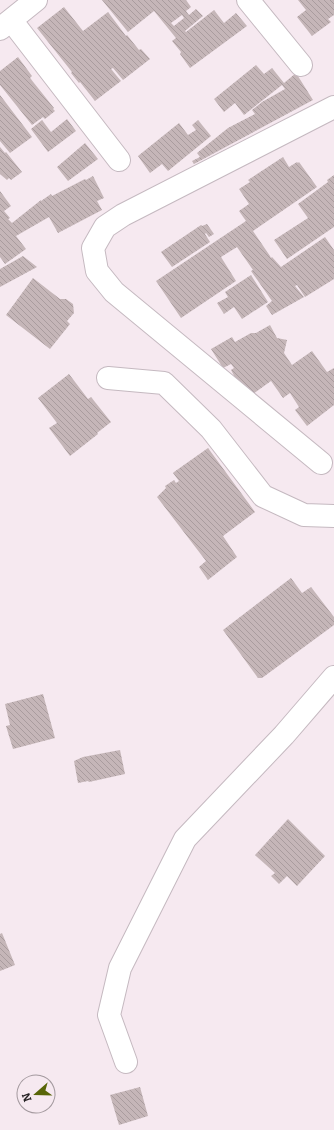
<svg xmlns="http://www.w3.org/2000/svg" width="334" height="1130" viewBox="0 0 334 1130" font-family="Bitter,serif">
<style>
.building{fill:url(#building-back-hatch);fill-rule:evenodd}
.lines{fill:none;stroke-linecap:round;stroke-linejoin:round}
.minor-casing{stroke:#c5b9c0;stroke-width:24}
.minor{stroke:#fff;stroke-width:22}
</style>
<defs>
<pattern id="building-back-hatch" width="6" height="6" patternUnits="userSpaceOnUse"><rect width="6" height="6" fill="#c5b6b8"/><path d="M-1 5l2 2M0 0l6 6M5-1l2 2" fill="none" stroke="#a99c9e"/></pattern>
</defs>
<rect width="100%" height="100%" fill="#f6e9f0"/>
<path class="building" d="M 102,0 L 186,0 L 191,7 L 186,11 L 189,15 L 196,9 L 203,16 L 185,31 L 186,32 L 214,10 L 224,23 L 236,13 L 247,26 L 190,68 L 180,54 L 181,52 L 172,41 L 176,38 L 154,11 L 128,32 ZM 182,15 L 184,18 L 174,26 L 171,23 Z
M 298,0 L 334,0 L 334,15 L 328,19 L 331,22 L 312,36 L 297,17 L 306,10 Z
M 64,7 L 83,31 L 108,12 L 126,36 L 127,35 L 139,50 L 141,49 L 150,59 L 123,80 L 113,68 L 111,69 L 121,81 L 95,101 L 80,82 L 79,83 L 71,73 L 72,72 L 37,28 Z
M 18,57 L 32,76 L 30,78 L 54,108 L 53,109 L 55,111 L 45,119 L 43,117 L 32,125 L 0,85 L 0,71 Z
M 256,65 L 264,74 L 272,68 L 284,83 L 296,73 L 313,100 L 194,164 L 192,161 L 200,157 L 197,153 L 228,128 L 255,114 L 252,110 L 262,102 L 285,89 L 282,85 L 244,115 L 235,103 L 224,112 L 214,99 Z
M 0,95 L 32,137 L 10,153 L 0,141 Z
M 67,119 L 76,131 L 48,152 L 31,129 L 42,120 L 51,132 Z
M 198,120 L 211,136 L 168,171 L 162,164 L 150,173 L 138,156 L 179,123 L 188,135 L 196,130 L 192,125 Z
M 85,143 L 98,159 L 68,181 L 57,167 Z
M 0,147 L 5,153 L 6,152 L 22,172 L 11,180 L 9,178 L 7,180 L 0,174 Z
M 283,157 L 289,167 L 297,162 L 298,163 L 299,162 L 317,187 L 253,231 L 270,256 L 271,258 L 272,257 L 281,267 L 325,237 L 334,250 L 334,279 L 305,297 L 297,285 L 295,286 L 304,297 L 272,315 L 266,306 L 272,301 L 251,271 L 253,270 L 237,247 L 221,257 L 236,281 L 181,318 L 156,281 L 246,221 L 239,211 L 249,204 L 239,189 L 250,182 L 248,180 Z
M 334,175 L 334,227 L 287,259 L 274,240 L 308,218 L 298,204 L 328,182 L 327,180 Z
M 93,176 L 104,198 L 97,201 L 102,210 L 58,233 L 49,217 L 16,236 L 26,249 L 5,264 L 0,257 L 0,191 L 11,206 L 4,211 L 10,218 L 8,219 L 12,223 L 41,200 L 41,201 L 51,194 L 52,196 L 85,179 L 86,180 Z
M 207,224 L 214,234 L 209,237 L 206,233 L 205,234 L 210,242 L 172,267 L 161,252 L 201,225 L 202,226 Z
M 23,256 L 37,267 L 0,287 L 0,269 Z
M 251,275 L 268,302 L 242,319 L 234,307 L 224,314 L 217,303 L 228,297 L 225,292 Z
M 33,278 L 60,299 L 66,299 L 73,304 L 74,313 L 67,321 L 70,324 L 50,349 L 6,315 Z
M 270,325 L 277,338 L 287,340 L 284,353 L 292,365 L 312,351 L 327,372 L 334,368 L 334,405 L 307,426 L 295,410 L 299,407 L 290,393 L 283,398 L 271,381 L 253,394 L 239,385 L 231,370 L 234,368 L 231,364 L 223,368 L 211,349 L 232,337 L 235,342 L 251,333 L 256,333 Z
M 69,374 L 88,399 L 91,397 L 111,422 L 97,433 L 98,434 L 70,456 L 49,428 L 57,423 L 38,398 Z
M 208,448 L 255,512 L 223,536 L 237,557 L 208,580 L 199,567 L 206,561 L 157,497 L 166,488 L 165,486 L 174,480 L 176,483 L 179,481 L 173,473 L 174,472 Z
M 291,578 L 302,593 L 311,587 L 334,617 L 334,625 L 262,678 L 258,678 L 223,630 Z
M 43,694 L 55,738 L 13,749 L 6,726 L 10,725 L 5,704 Z
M 120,750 L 125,774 L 89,782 L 88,781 L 78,783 L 74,761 L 83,757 Z
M 288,819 L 325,856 L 297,886 L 287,876 L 279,884 L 271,876 L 275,873 L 255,855 Z
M 2,933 L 15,965 L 0,971 L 0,934 Z
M 140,1087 L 148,1116 L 119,1125 L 110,1095 Z"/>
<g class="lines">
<g class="minor-casing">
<path id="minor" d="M 248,0 L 301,65
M 11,20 L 119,160
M 0,29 L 36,0
M 108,378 L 164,383 L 211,429 L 263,496 L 304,515 L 334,516
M 321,463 L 114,292 L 97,271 L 93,248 L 105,227 L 123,215 L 334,107
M 126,1062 L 109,1015 L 120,968 L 185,839 L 284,735 L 334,677"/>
</g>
<use href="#minor" class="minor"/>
</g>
<g transform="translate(36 1094) rotate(250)"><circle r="19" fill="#f6e9f0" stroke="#a3999e"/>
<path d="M0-3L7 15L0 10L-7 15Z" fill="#586508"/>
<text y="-6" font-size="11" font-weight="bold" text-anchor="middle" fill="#262224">N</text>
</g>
</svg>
